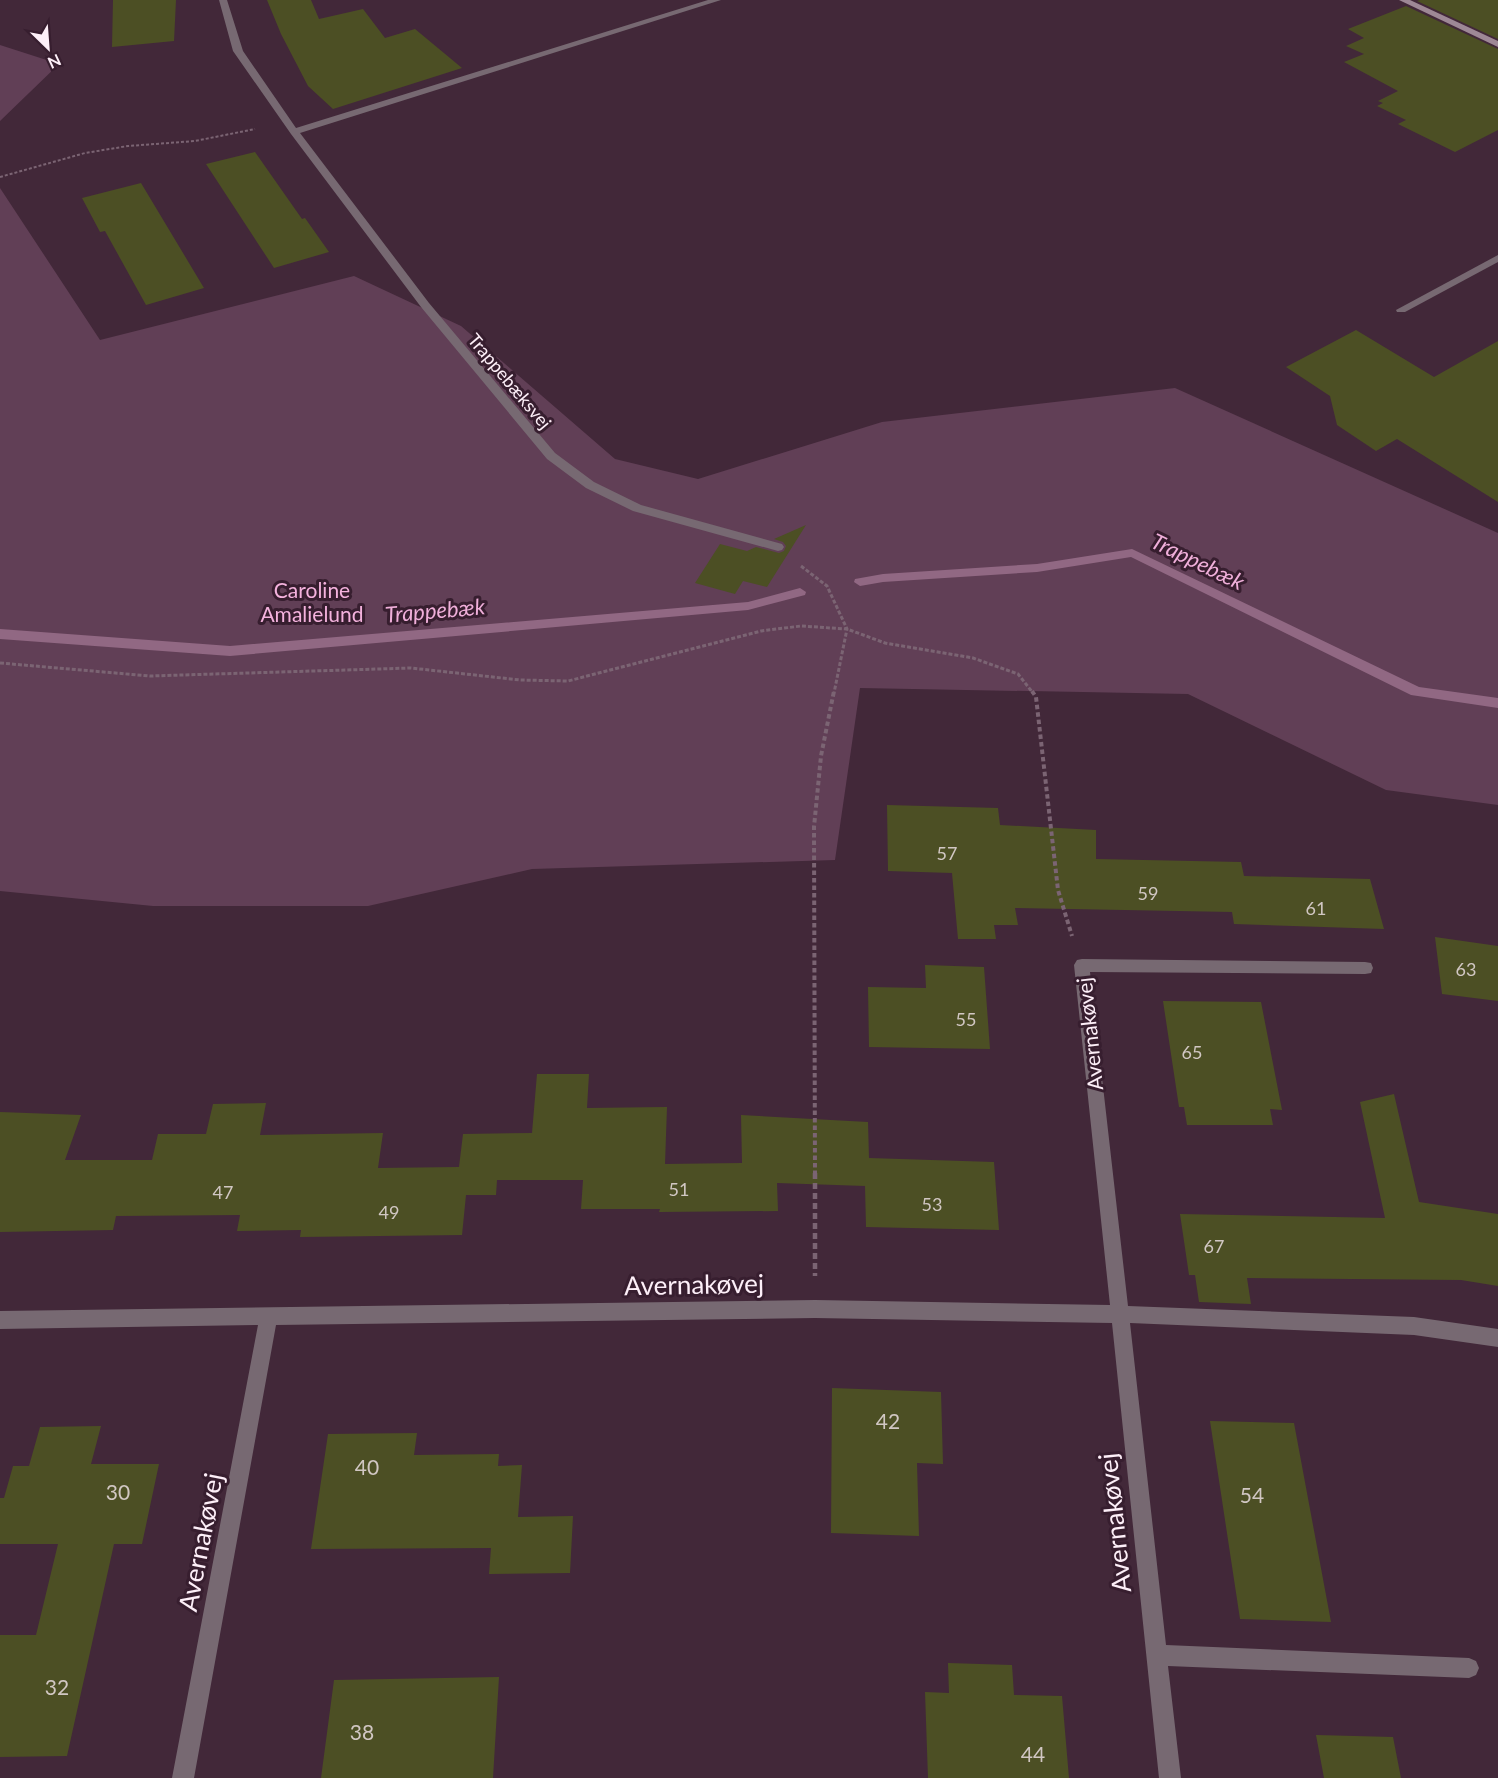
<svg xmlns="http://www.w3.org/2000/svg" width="1498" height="1778" viewBox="0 0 1498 1778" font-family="Lato,sans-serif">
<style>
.green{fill:#613f56}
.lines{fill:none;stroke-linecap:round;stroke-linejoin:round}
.stream{fill:#916883;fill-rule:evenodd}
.building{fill:#4c4f24}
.path-far3{stroke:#7b6473;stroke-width:2;stroke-dasharray:3 2;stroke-linecap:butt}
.path-far2{stroke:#7b6473;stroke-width:3;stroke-dasharray:4 2;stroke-linecap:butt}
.path-far1{stroke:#7b6473;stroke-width:4;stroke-dasharray:4.5 3;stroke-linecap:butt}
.path{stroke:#7b6473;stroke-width:4.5;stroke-dasharray:6 4;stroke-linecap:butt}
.lane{fill:#776972;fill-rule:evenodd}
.street{fill:#776972;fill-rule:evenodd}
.secondary{fill:#9e8896;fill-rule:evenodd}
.labels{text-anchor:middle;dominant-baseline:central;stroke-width:6;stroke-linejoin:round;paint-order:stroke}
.far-street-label{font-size:18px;fill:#fdeff8;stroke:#371e2f}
.number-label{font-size:18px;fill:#d1c7c3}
.park-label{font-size:21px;fill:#f4b2dd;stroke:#371e2f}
.street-label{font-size:21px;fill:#fdeff8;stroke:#371e2f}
.near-number-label{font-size:21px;fill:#d1c7c3}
.water-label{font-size:22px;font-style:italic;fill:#f0afda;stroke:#371e2f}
.near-street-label{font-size:26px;fill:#fdeff8;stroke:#371e2f}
</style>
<rect width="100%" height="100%" fill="#422839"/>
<path class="green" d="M 0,45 L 59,64 L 0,121 Z
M 0,188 L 100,340 L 354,276 L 461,326 L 615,459 L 698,479 L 882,422 L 1175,388 L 1498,533 L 1498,805 L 1386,790 L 1188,694 L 860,688 L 835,860 L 532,869 L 368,906 L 153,906 L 0,891 Z"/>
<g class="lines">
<path class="stream" d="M 1132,549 L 1419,687 L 1498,698 L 1498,708 L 1411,695 L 1131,557 L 1037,572 L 883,582 L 860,586 L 854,582 L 855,579 L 883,574 L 1037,564 Z
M 800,588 L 806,592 L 805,595 L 748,610 L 230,656 L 0,639 L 0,629 L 230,646 L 748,602 Z"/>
</g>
<path class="building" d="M 113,0 L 176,0 L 174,41 L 112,47 Z
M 267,0 L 311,0 L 319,19 L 363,9 L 385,38 L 415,29 L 462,68 L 333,109 L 308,86 L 281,34 Z
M 1420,0 L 1498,0 L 1498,39 L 1417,1 Z
M 1406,6 L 1498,49 L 1498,130 L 1455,152 L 1398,124 L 1406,120 L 1377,106 L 1383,103 L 1378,101 L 1398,91 L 1344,62 L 1364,54 L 1346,46 L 1364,38 L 1348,29 Z
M 255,152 L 302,219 L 305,218 L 329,252 L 274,268 L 206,164 Z
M 141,183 L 204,288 L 146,305 L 105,231 L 100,232 L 82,198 Z
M 1356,330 L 1434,377 L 1498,341 L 1498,502 L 1397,439 L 1376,451 L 1337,425 L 1330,396 L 1286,367 Z
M 806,525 L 767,587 L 743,581 L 735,594 L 695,583 L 720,544 L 747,551 L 756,547 L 779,553 L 784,551 L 786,546 L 783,542 L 774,539 Z
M 887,805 L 998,808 L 1000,825 L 1096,830 L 1096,859 L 1241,862 L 1244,876 L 1370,879 L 1384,929 L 1234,924 L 1232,912 L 1015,908 L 1018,925 L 994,925 L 996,939 L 958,939 L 952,873 L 888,871 Z
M 1435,937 L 1498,946 L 1498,1001 L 1442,994 Z
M 925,965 L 984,967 L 990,1049 L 869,1047 L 868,987 L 926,988 Z
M 1163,1001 L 1261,1002 L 1282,1110 L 1270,1109 L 1273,1125 L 1187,1125 L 1184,1107 L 1179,1107 Z
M 537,1074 L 589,1074 L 587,1108 L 667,1107 L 665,1164 L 742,1163 L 741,1115 L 868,1122 L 869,1158 L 994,1162 L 999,1230 L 866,1227 L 865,1186 L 777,1183 L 778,1211 L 659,1212 L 660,1209 L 581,1209 L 583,1180 L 497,1180 L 496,1195 L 466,1195 L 462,1235 L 300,1237 L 301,1230 L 237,1231 L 240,1215 L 116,1216 L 113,1230 L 0,1232 L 0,1112 L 81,1115 L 65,1160 L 152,1160 L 158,1134 L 206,1134 L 213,1104 L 266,1103 L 260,1135 L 383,1133 L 378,1168 L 459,1167 L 463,1134 L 532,1133 Z
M 1394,1094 L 1419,1202 L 1498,1214 L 1498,1286 L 1461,1280 L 1247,1278 L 1251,1304 L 1199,1302 L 1195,1275 L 1189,1275 L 1180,1214 L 1385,1218 L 1360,1102 Z
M 832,1388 L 941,1392 L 943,1464 L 917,1463 L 919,1536 L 831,1533 Z
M 1210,1421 L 1294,1423 L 1331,1622 L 1240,1619 Z
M 101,1426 L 91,1464 L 159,1464 L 142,1544 L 114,1544 L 67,1756 L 0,1757 L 0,1635 L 36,1635 L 58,1544 L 0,1544 L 0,1498 L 4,1498 L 13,1466 L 29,1466 L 40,1427 Z
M 417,1433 L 414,1455 L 499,1454 L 498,1466 L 522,1465 L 518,1517 L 573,1516 L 570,1573 L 489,1574 L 491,1548 L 311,1549 L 328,1434 Z
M 948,1663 L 1012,1665 L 1014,1695 L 1062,1696 L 1069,1778 L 928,1778 L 925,1692 L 949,1693 Z
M 499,1677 L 493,1778 L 321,1778 L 334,1680 Z
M 1316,1735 L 1393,1737 L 1401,1778 L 1324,1778 Z"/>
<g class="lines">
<path class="path-far3" d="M 0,177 L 85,153 L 128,146 L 195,141 L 255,129"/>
<path class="path-far2" d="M 801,566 L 827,586 L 847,629 L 834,693
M 0,663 L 150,676 L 411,668 L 520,680 L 568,681 L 761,631 L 801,626 L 847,629 L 885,643 L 973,658 L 1018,674 L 1033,693"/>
<path class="path-far1" d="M 1032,691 L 1036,697 L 1058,890 L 1072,936
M 815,1175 L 814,827 L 821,756 L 834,691"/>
<path class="path" d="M 815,1173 L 815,1276"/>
<path class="lane" d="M 1498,255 L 1498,262 L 1405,312 L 1397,312 L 1396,310 Z"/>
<path class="street" d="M 219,0 L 227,0 L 243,51 L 296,128 L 708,0 L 721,0 L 300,133 L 429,303 L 555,453 L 594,482 L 641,505 L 782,544 L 784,547 L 782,550 L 778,551 L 633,511 L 586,488 L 547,459 L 421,307 L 291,134 L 233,51 Z
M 1082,959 L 1365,962 L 1371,963 L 1373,968 L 1371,973 L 1365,974 L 1090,972 L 1128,1306 L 1414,1317 L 1498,1329 L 1498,1347 L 1414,1335 L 1130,1323 L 1166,1645 L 1469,1658 L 1476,1661 L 1479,1668 L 1476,1675 L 1469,1678 L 1168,1666 L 1181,1778 L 1159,1778 L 1112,1323 L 815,1318 L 276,1325 L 194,1778 L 172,1778 L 258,1325 L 0,1329 L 0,1311 L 815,1300 L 1110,1305 L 1074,965 L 1077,960 Z"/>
<path class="secondary" d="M 1399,0 L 1410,0 L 1498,41 L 1498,47 Z"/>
</g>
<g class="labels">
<g class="far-street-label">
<text transform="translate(510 381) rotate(50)">Trappebæksvej</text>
</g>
<g class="number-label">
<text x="947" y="853">57</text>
<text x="1148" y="893">59</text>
<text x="1316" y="908">61</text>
<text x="1466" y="969">63</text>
<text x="966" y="1019">55</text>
<text x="1192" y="1052">65</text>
<text x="679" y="1189">51</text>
<text x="223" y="1192">47</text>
<text x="932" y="1204">53</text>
<text x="389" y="1212">49</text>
<text x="1214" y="1246">67</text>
</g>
<g class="park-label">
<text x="312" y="589">Caroline<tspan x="312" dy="24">Amalielund</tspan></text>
</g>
<g class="street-label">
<text transform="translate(1089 1034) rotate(-96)">Avernakøvej</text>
</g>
<g class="near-number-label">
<text x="888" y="1420">42</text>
<text x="367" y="1466">40</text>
<text x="118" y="1491">30</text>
<text x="1252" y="1494">54</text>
<text x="57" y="1686">32</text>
<text x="362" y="1731">38</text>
<text x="1033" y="1753">44</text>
</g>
<g class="water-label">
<text transform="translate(1198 561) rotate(26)">Trappebæk</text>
<text transform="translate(435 610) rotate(-5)">Trappebæk</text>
</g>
<g class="near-street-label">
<text transform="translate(694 1284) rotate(-1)">Avernakøvej</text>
<text transform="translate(1114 1523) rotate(-96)">Avernakøvej</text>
<text transform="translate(200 1542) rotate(-79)">Avernakøvej</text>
</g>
</g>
<g transform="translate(48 48) rotate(155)" stroke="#371e2f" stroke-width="4.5" paint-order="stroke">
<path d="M0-4.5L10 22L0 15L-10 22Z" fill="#fdeff8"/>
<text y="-9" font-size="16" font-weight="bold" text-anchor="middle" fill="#fdeff8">N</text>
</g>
</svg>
